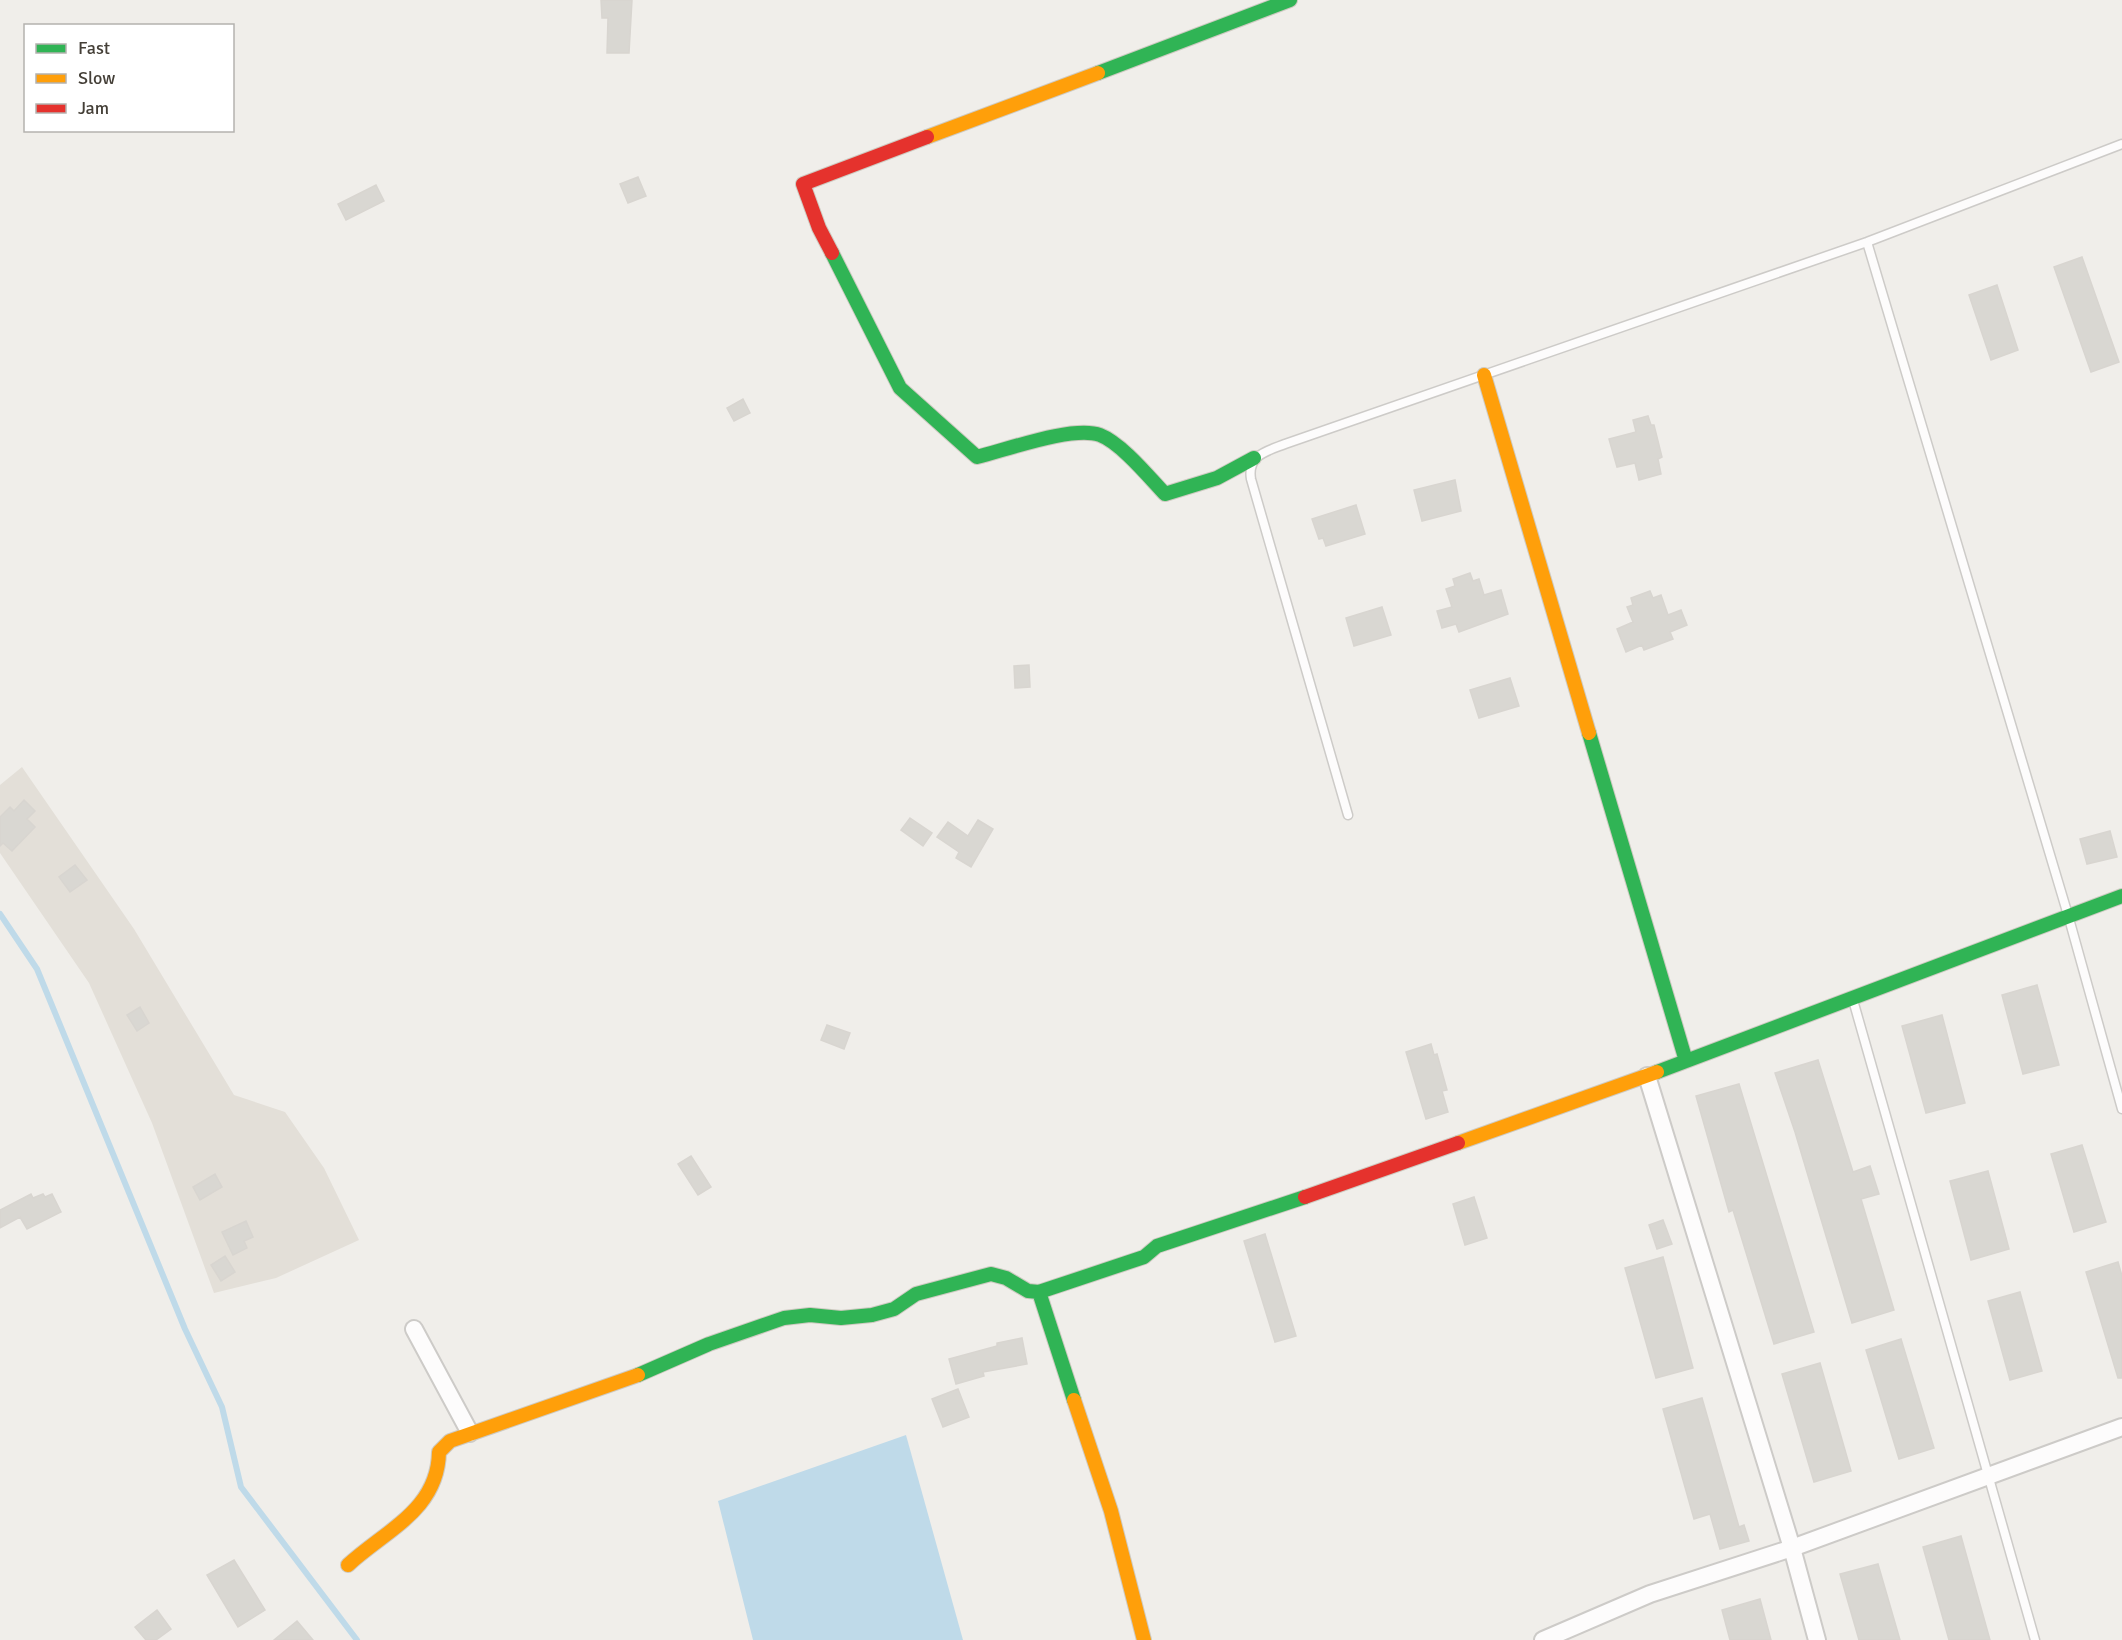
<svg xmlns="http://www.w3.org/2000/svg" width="2122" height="1640" viewBox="0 0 2122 1640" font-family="Signika,sans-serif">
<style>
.residential{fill:#e3dfd8}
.water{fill:#bfdae9}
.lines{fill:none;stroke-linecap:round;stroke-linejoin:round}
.stream{stroke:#bfdae9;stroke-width:6}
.building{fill:#d9d7d2;stroke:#d8d5d0;stroke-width:1.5}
.lane-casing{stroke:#cdcbc8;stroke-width:11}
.street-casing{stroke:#cdcbc8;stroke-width:20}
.fast-casing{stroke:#cecac1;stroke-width:16}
.slow-casing{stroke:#cecac1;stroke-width:16}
.jam-casing{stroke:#cecac1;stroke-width:16}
.lane{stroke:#fdfcfc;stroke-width:8}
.street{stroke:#fdfcfc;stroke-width:16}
.fast{stroke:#30b455;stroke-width:14}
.slow{stroke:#ff9f0a;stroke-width:14}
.jam{stroke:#e5322d;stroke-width:14}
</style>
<rect width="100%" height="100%" fill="#f0eeea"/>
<path class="residential" d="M 22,767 L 134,929 L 234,1095 L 285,1112 L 324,1168 L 359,1240 L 276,1278 L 214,1293 L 152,1123 L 89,983 L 0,853 L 0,785 Z"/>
<path class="water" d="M 906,1435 L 963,1640 L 753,1640 L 718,1501 Z"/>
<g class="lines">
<path class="stream" d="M 0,914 L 37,969 L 185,1329 L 222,1407 L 241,1487 L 357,1640"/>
</g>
<path class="building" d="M 601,0 L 632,0 L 629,53 L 607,53 L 608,18 L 602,18 Z
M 638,177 L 646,196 L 628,203 L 620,184 Z
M 376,185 L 384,201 L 346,220 L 338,204 Z
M 2082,257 L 2119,362 L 2091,372 L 2054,267 Z
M 1997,285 L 2018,350 L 1991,360 L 1969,295 Z
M 743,399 L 750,413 L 734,421 L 727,408 Z
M 1648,416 L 1651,425 L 1654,425 L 1662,457 L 1658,459 L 1661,474 L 1639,480 L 1635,463 L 1617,467 L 1609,439 L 1636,432 L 1633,420 Z
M 1455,480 L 1461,511 L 1422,521 L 1414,490 Z
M 1356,505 L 1365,534 L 1326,546 L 1323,538 L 1319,539 L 1312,519 Z
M 1470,573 L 1473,581 L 1479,579 L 1484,595 L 1501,590 L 1508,614 L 1459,632 L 1456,624 L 1442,628 L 1437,611 L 1452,607 L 1446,589 L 1455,586 L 1453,579 Z
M 1650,591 L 1653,598 L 1661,595 L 1668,615 L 1681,610 L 1687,625 L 1670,632 L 1673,639 L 1644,650 L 1642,645 L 1626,652 L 1617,629 L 1633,622 L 1627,607 L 1633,605 L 1631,598 Z
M 1382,607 L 1391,635 L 1354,646 L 1346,618 Z
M 1029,665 L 1030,687 L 1015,688 L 1014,666 Z
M 1510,678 L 1519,706 L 1479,718 L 1470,690 Z
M 24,800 L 35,811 L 27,819 L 35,827 L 12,851 L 3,843 L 0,846 L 0,817 L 10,807 L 14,811 Z
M 910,818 L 932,833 L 923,846 L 901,830 Z
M 978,820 L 993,829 L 971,867 L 956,858 L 959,852 L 937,837 L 948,822 L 968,836 Z
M 2110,831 L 2117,857 L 2087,864 L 2080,839 Z
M 75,865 L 87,880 L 70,892 L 59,877 Z
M 2037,985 L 2059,1065 L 2023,1074 L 2002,995 Z
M 140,1007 L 149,1023 L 137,1031 L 127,1015 Z
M 1942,1015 L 1965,1103 L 1926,1113 L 1902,1026 Z
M 827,1025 L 850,1033 L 844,1049 L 821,1040 Z
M 1431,1044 L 1434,1055 L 1437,1054 L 1447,1090 L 1442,1091 L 1448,1112 L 1426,1119 L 1406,1052 Z
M 1818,1060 L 1853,1172 L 1870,1166 L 1879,1194 L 1861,1199 L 1894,1310 L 1852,1323 L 1795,1132 L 1775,1073 Z
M 1739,1084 L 1814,1332 L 1774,1344 L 1733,1210 L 1729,1212 L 1696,1096 Z
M 2082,1145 L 2106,1222 L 2074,1232 L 2051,1154 Z
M 691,1156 L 711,1187 L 698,1195 L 678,1164 Z
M 1988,1171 L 2009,1249 L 1971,1260 L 1950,1181 Z
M 215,1174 L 222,1187 L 200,1200 L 193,1187 Z
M 31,1194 L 33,1198 L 43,1194 L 45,1197 L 52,1194 L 61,1212 L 27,1229 L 20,1217 L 0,1228 L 0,1210 Z
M 1474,1197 L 1487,1238 L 1465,1245 L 1453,1204 Z
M 1663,1220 L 1672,1244 L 1657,1249 L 1649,1225 Z
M 246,1221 L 253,1237 L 244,1241 L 247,1248 L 233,1255 L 222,1232 Z
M 1265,1234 L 1296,1336 L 1275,1342 L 1244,1241 Z
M 225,1256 L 235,1272 L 221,1281 L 211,1265 Z
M 1663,1257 L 1693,1368 L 1656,1378 L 1625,1268 Z
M 2118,1262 L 2122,1276 L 2122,1378 L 2118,1378 L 2086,1272 Z
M 2020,1292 L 2042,1371 L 2010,1380 L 1988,1301 Z
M 1022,1338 L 1027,1364 L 983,1372 L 984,1376 L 956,1384 L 949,1359 L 997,1346 L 997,1343 Z
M 1901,1339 L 1934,1448 L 1899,1459 L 1866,1350 Z
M 1820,1363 L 1851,1471 L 1814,1482 L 1782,1374 Z
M 958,1389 L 969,1417 L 943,1427 L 932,1399 Z
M 1702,1398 L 1739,1527 L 1744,1525 L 1749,1541 L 1720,1549 L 1710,1514 L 1694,1519 L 1663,1409 Z
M 1961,1536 L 1990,1640 L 1949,1640 L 1923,1547 Z
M 234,1560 L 265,1610 L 238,1627 L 207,1575 Z
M 1878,1564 L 1900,1640 L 1859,1640 L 1840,1574 Z
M 1760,1599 L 1771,1640 L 1730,1640 L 1722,1610 Z
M 157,1610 L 171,1629 L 156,1640 L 146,1640 L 135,1627 Z
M 297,1621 L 313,1640 L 274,1640 Z"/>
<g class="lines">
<g class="lane-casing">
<path id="lane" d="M 1867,242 L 2068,915 L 2122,1109
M 1348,815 L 1251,479 C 1247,455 1267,451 1285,444 L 1867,242 L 2122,144
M 1853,1000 L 2035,1640"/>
</g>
<g class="street-casing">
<path id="street" d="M 1647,1076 L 1792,1548 L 1817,1640
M 414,1329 L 470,1433
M 1543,1640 L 1650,1594 L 1792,1548 L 2122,1427"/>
</g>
<g class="fast-casing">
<path id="fast" d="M 1098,73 L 1290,0
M 832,253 L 900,388 L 977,457 C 1006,450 1073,425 1100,435 C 1121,443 1149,477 1165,494 L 1217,478 L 1254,458
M 1589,733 L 1686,1061
M 1657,1072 L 2122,896
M 638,1375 L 709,1344 L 784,1318 L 810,1315 L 841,1318 L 872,1315 L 894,1309 L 916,1294 L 991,1274 L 1006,1278 L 1028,1291 L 1039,1292
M 1074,1400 L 1039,1292 L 1144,1257 L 1157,1246 L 1305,1197"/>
</g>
<g class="slow-casing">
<path id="slow" d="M 927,137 L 1098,73
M 1484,375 L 1589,733
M 1458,1143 L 1657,1072
M 1074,1400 L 1111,1511 L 1144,1640
M 348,1565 C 386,1530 438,1510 439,1452 L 450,1441 L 638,1375"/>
</g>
<g class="jam-casing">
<path id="jam" d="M 832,253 L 819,228 L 803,184 L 927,137
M 1305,1197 L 1458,1143"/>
</g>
<use href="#lane" class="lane"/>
<use href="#street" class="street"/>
<use href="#fast" class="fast"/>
<use href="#slow" class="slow"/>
<use href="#jam" class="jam"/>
</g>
<rect x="24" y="24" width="210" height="108" fill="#ffffff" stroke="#b4b2af" stroke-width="1.5"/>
<rect x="36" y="44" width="30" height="9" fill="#30b455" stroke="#b4b2af" stroke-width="1.5"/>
<text x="78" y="54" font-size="18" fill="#443f37">Fast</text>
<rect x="36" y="74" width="30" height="9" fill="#ff9f0a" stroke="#b4b2af" stroke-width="1.5"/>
<text x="78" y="84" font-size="18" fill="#443f37">Slow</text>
<rect x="36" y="104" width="30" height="9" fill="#e5322d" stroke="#b4b2af" stroke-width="1.5"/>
<text x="78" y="114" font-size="18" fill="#443f37">Jam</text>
</svg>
